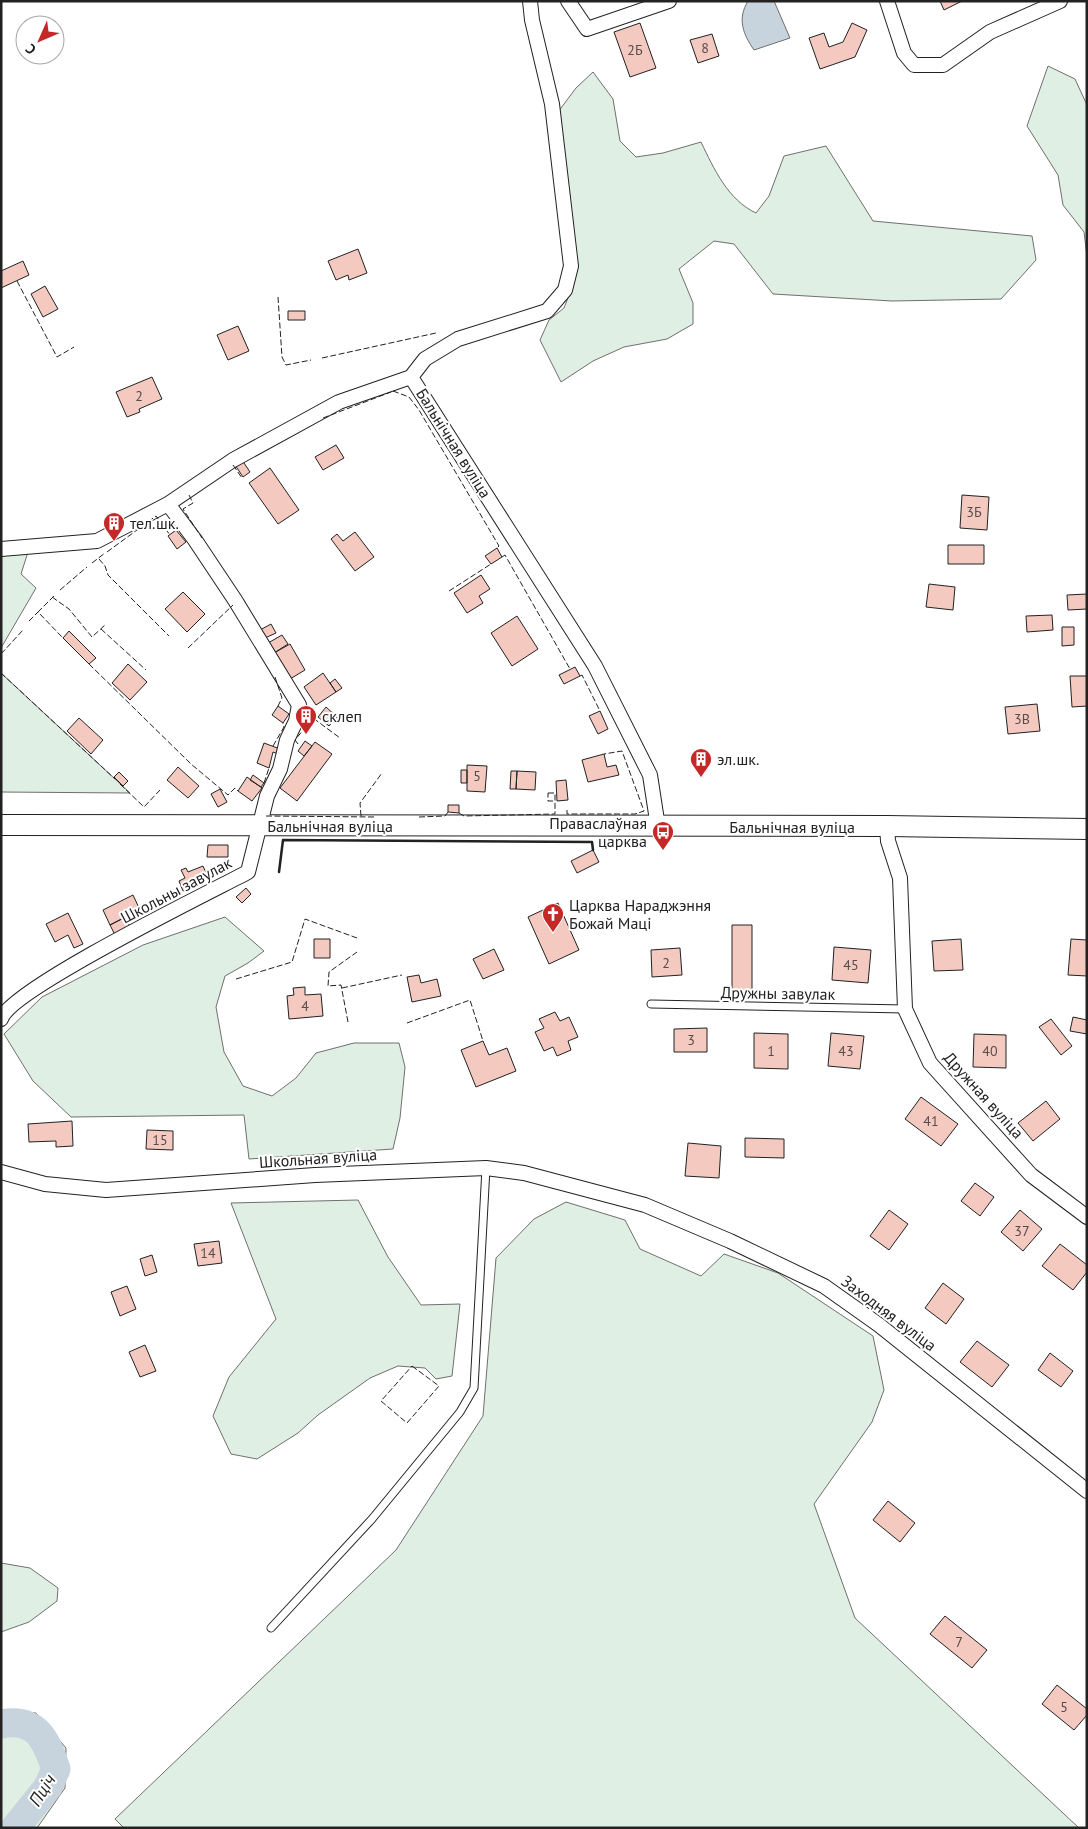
<svg xmlns="http://www.w3.org/2000/svg" width="1088" height="1829" viewBox="0 0 1088 1829" font-family="'PT Sans',sans-serif">
<style>
.green{fill:#e0efe3;stroke:#6f6f6f}
.water{fill:#c7d3dd;stroke:#6f6f6f}
.lines{fill:none;stroke-linecap:round;stroke-linejoin:round}
.river{stroke:#c7d3dd;stroke-width:29}
.building{fill:#f3c9c0;stroke:#222}
.lane-casing{stroke:#222;stroke-width:9}
.street-casing{stroke:#222;stroke-width:16}
.secondary-casing{stroke:#222;stroke-width:22}
.lane{stroke:#fff;stroke-width:7}
.street{stroke:#fff;stroke-width:14}
.secondary{stroke:#fff;stroke-width:20}
.fence{stroke:#222;stroke-width:1;stroke-dasharray:6 2.5;stroke-linecap:butt}
.wall{stroke:#222;stroke-width:2.5}
.labels{text-anchor:middle;dominant-baseline:central;stroke-width:4;stroke-linejoin:round;paint-order:stroke}
.number-label{font-size:14px;fill:#564c4a}
.street-label{font-size:16px;fill:#222;stroke:#fff}
.poi-label{font-size:16px;fill:#222;stroke:#fff;text-anchor:start}
.water-label{font-size:18px;font-style:italic;fill:#222;stroke:#fff}
</style>
<rect width="100%" height="100%" fill="#fff"/>
<path class="green" d="M 1048,66 L 1075,79 L 1087,105 L 1087,257 L 1084,232 L 1063,205 L 1058,175 L 1027,126 Z
M 593,72 L 613,99 L 620,141 L 636,157 L 663,153 L 701,142 C 714,169 728,200 756,213 L 769,196 L 784,156 L 826,146 L 873,221 L 1032,236 L 1036,260 L 1001,299 L 892,301 L 773,294 L 734,244 L 714,241 L 679,269 L 693,303 L 693,324 L 667,339 L 624,347 L 593,361 L 561,382 L 540,340 L 549,320 L 564,308 L 575,280 L 558,112 L 576,88 Z
M 28,552 L 21,574 L 36,588 L 1,648 L 1,555 Z
M 1,673 L 130,793 L 1,792 Z
M 225,917 L 264,951 L 248,963 L 225,976 L 216,1007 L 224,1052 L 243,1086 L 272,1096 L 296,1078 L 316,1053 L 354,1043 L 399,1043 L 405,1067 L 400,1118 L 393,1149 L 249,1159 L 244,1115 L 71,1117 L 33,1081 L 4,1034 L 42,997 L 143,945 Z
M 358,1200 L 388,1257 L 421,1305 L 460,1304 L 452,1376 L 436,1379 L 425,1368 L 398,1366 L 370,1378 L 318,1415 L 298,1433 L 257,1459 L 231,1454 L 213,1416 L 229,1377 L 276,1319 L 231,1203 Z
M 566,1202 L 625,1220 L 640,1249 L 701,1276 L 724,1254 L 778,1273 L 873,1336 L 884,1390 L 872,1422 L 814,1504 L 855,1618 L 1079,1828 L 124,1828 L 115,1819 L 396,1550 L 483,1416 L 496,1258 L 534,1219 Z
M 1,1563 L 30,1568 L 58,1588 L 57,1601 L 29,1622 L 1,1632 Z
M 1,1711 L 36,1713 L 66,1748 L 65,1788 L 37,1828 L 1,1828 Z"/>
<path class="water" d="M 748,1 L 774,1 L 790,38 L 754,50 C 743,34 737,19 748,1 Z"/>
<g class="lines">
<path class="river" d="M 1,1724 C 37,1717 46,1740 56,1769 L 48,1787 L 15,1828"/>
</g>
<path class="building" d="M 940,1 L 962,1 L 944,10 Z
M 640,23 L 656,68 L 630,77 L 614,32 Z
M 852,23 L 867,30 L 855,57 L 820,69 L 809,38 L 824,33 L 829,47 L 843,42 Z
M 712,34 L 719,56 L 698,63 L 690,40 Z
M 358,249 L 367,273 L 349,280 L 348,275 L 336,280 L 328,261 Z
M 23,261 L 29,275 L 1,288 L 1,271 Z
M 45,286 L 58,309 L 43,317 L 31,294 Z
M 288,311 L 305,311 L 305,320 L 288,320 Z
M 238,326 L 249,351 L 228,360 L 217,335 Z
M 152,377 L 162,399 L 139,409 L 140,412 L 127,417 L 116,392 Z
M 336,445 L 344,458 L 323,470 L 315,457 Z
M 242,460 L 250,472 L 243,477 L 235,465 Z
M 270,468 L 299,510 L 278,524 L 249,483 Z
M 962,495 L 989,497 L 987,530 L 960,528 Z
M 176,530 L 186,542 L 177,549 L 168,536 Z
M 355,532 L 374,557 L 355,571 L 331,539 L 337,534 L 343,541 Z
M 948,545 L 984,545 L 984,564 L 948,564 Z
M 497,548 L 502,557 L 491,564 L 485,556 Z
M 481,575 L 490,589 L 479,596 L 483,603 L 467,613 L 454,593 Z
M 929,584 L 955,587 L 953,610 L 926,607 Z
M 183,592 L 205,614 L 187,632 L 165,609 Z
M 1087,594 L 1087,609 L 1068,610 L 1067,595 Z
M 1052,615 L 1053,630 L 1027,632 L 1026,616 Z
M 517,616 L 538,649 L 512,666 L 491,633 Z
M 271,624 L 276,633 L 265,638 L 260,630 Z
M 1062,627 L 1074,627 L 1074,645 L 1062,646 Z
M 69,631 L 96,658 L 89,664 L 63,638 Z
M 282,635 L 288,644 L 274,653 L 268,643 Z
M 290,644 L 305,670 L 290,679 L 274,653 Z
M 128,664 L 147,682 L 130,700 L 112,683 Z
M 575,667 L 580,676 L 564,684 L 559,675 Z
M 323,673 L 336,692 L 316,705 L 304,687 Z
M 1070,676 L 1087,676 L 1087,706 L 1072,707 Z
M 335,679 L 342,688 L 336,692 L 330,683 Z
M 1037,704 L 1040,731 L 1008,734 L 1005,707 Z
M 278,706 L 289,714 L 283,723 L 272,715 Z
M 326,707 L 337,717 L 329,726 L 318,717 Z
M 600,711 L 608,729 L 598,734 L 589,716 Z
M 79,718 L 103,740 L 91,754 L 67,731 Z
M 305,741 L 312,746 L 304,756 L 298,751 Z
M 315,742 L 332,754 L 297,801 L 280,788 Z
M 264,743 L 280,749 L 278,754 L 273,752 L 269,768 L 257,763 Z
M 604,754 L 607,767 L 616,765 L 619,775 L 588,782 L 582,760 Z
M 467,765 L 487,766 L 485,792 L 467,791 Z
M 178,767 L 199,786 L 188,798 L 167,780 Z
M 461,770 L 467,770 L 467,783 L 461,783 Z
M 511,771 L 517,771 L 516,789 L 510,789 Z
M 517,771 L 536,772 L 535,790 L 516,789 Z
M 119,772 L 128,781 L 123,786 L 114,777 Z
M 253,775 L 264,783 L 261,787 L 250,780 Z
M 247,777 L 262,788 L 252,801 L 238,791 Z
M 566,780 L 568,800 L 557,801 L 556,781 Z
M 220,789 L 227,802 L 218,807 L 211,794 Z
M 448,805 L 459,805 L 459,813 L 448,812 Z
M 208,845 L 228,845 L 228,857 L 207,857 Z
M 593,850 L 599,862 L 577,873 L 571,861 Z
M 203,866 L 208,877 L 203,880 L 204,882 L 183,891 L 179,881 L 185,878 L 181,870 L 186,868 L 188,872 Z
M 246,888 L 251,894 L 242,903 L 236,897 Z
M 133,895 L 140,910 L 110,925 L 103,910 Z
M 558,903 L 579,950 L 549,964 L 528,917 Z
M 68,913 L 83,944 L 74,948 L 68,935 L 55,942 L 46,924 Z
M 125,917 L 130,927 L 115,935 L 110,925 Z
M 732,925 L 752,925 L 752,995 L 732,995 Z
M 314,939 L 330,939 L 330,958 L 314,958 Z
M 961,939 L 963,970 L 934,971 L 932,941 Z
M 1071,939 L 1087,940 L 1087,976 L 1068,975 Z
M 834,947 L 871,950 L 868,983 L 832,980 Z
M 680,948 L 682,975 L 652,977 L 651,950 Z
M 494,949 L 504,970 L 483,979 L 473,959 Z
M 419,975 L 421,983 L 437,979 L 441,996 L 412,1002 L 407,977 Z
M 305,987 L 305,995 L 321,994 L 323,1016 L 289,1019 L 287,996 L 294,995 L 293,988 Z
M 555,1012 L 560,1021 L 569,1017 L 578,1037 L 568,1041 L 571,1050 L 557,1056 L 553,1047 L 544,1051 L 535,1032 L 544,1028 L 539,1019 Z
M 1073,1017 L 1087,1020 L 1087,1034 L 1070,1031 Z
M 1051,1019 L 1072,1046 L 1061,1055 L 1039,1027 Z
M 707,1028 L 707,1052 L 674,1052 L 674,1029 Z
M 754,1033 L 788,1034 L 788,1069 L 754,1068 Z
M 831,1033 L 864,1036 L 860,1069 L 828,1066 Z
M 974,1034 L 1006,1035 L 1006,1068 L 973,1067 Z
M 483,1041 L 489,1055 L 507,1048 L 516,1071 L 476,1087 L 461,1050 Z
M 921,1097 L 958,1124 L 941,1146 L 905,1119 Z
M 1046,1101 L 1060,1119 L 1033,1141 L 1018,1123 Z
M 72,1121 L 73,1146 L 56,1147 L 56,1141 L 29,1142 L 28,1124 Z
M 147,1130 L 173,1131 L 173,1150 L 146,1149 Z
M 745,1138 L 784,1139 L 784,1158 L 745,1157 Z
M 688,1143 L 721,1146 L 719,1178 L 685,1176 Z
M 975,1183 L 994,1197 L 980,1216 L 961,1201 Z
M 889,1210 L 908,1224 L 889,1250 L 870,1236 Z
M 1020,1210 L 1042,1229 L 1023,1251 L 1001,1232 Z
M 219,1241 L 222,1263 L 198,1266 L 194,1244 Z
M 1060,1244 L 1087,1265 L 1087,1272 L 1073,1290 L 1042,1266 Z
M 152,1255 L 157,1272 L 145,1276 L 140,1259 Z
M 943,1283 L 964,1299 L 946,1324 L 925,1308 Z
M 127,1286 L 136,1309 L 120,1316 L 111,1292 Z
M 977,1341 L 1009,1365 L 992,1387 L 960,1362 Z
M 145,1345 L 156,1371 L 140,1377 L 129,1352 Z
M 1050,1353 L 1073,1371 L 1061,1387 L 1038,1370 Z
M 888,1501 L 915,1523 L 900,1542 L 873,1520 Z
M 945,1616 L 987,1650 L 972,1668 L 930,1634 Z
M 1057,1685 L 1087,1709 L 1087,1715 L 1074,1730 L 1042,1704 Z"/>
<g class="lines">
<g class="lane-casing">
<path id="lane" d="M 651,1004 L 905,1009
M 271,1628 L 372,1519 L 460,1412 L 474,1388 L 486,1168"/>
</g>
<g class="street-casing">
<path id="street" d="M 568,1 L 587,29 L 669,1
M 887,1 L 904,53 L 914,65 L 943,65 L 990,32 L 1060,1
M 411,377 L 595,666 L 650,775 L 658,827
M 1,549 L 97,541 L 168,504 L 233,460 L 339,402 L 411,377 L 425,359 L 458,339 L 547,311 L 565,290 L 571,266 L 552,104 L 532,20 L 530,1
M 887,826 L 888,841 L 900,878 L 905,1009 L 930,1063 L 1031,1175 L 1087,1217
M 1,1019 C 11,989 210,892 248,872 L 267,796 L 280,769 L 287,740 L 296,721 L 299,705 L 235,600 L 195,540 L 168,504
M 1,1172 L 45,1184 L 106,1190 L 315,1175 L 486,1168 L 524,1173 L 645,1205 L 730,1241 L 824,1286 L 879,1325 L 1087,1491"/>
</g>
<g class="secondary-casing">
<path id="secondary" d="M 1,825 L 887,826 L 1087,829"/>
</g>
<use href="#lane" class="lane"/>
<use href="#street" class="street"/>
<use href="#secondary" class="secondary"/>
<path class="fence" d="M 17,281 L 57,357 L 74,347
M 278,297 L 282,357 L 286,365 L 311,360
M 322,358 L 436,333
M 393,391 L 409,397 L 419,410 L 499,546 L 497,548
M 323,418 L 391,392
M 233,465 L 242,478
M 189,495 L 193,503 L 183,509 L 202,538
M 107,552 L 156,516 L 170,535
M 502,557 L 505,555 L 570,669
M 99,559 L 105,566 L 108,575 L 169,636
M 92,563 L 105,553
M 60,590 L 87,567
M 449,591 L 491,564
M 54,596 L 38,612 L 63,638
M 52,597 L 69,609 L 92,637 L 105,625
M 29,621 L 38,612
M 101,629 L 146,670
M 188,648 L 233,605
M 1,654 L 23,630
M 89,664 L 191,764 L 228,795 L 235,788 L 238,791
M 1,673 L 115,779
M 580,676 L 582,675 L 600,711
M 275,677 L 282,698 L 278,706
M 298,744 L 295,740 L 313,718 L 340,738
M 273,746 L 284,727 L 283,723
M 264,783 L 269,768
M 120,784 L 144,807 L 160,790
M 548,793 L 555,793 L 555,801 L 548,801 Z
M 567,810 L 567,814 L 635,814 L 644,811 L 622,751 L 604,754
M 459,813 L 464,816 L 555,814 L 555,801
M 266,816 L 376,817
M 361,816 L 360,803 L 382,773
M 419,817 L 445,816 L 448,812
M 236,979 L 292,962 L 305,919 L 357,938
M 342,988 L 402,975
M 348,1022 L 341,985 L 328,986 L 329,972 L 357,952
M 407,1023 L 470,1000 L 483,1041
M 412,1366 L 439,1386 L 407,1423 L 381,1401 Z"/>
<path class="wall" d="M 279,872 L 283,840 L 592,842 L 593,850"/>
</g>
<defs>
<g id="building-pin" transform="scale(1.125)"><path d="M0 17L-7.5 6A9.5 9.5 0 1 1 7.5 6Z" fill="#c62828" stroke="#fff"/><path d="M-4-6H4V6H1V3H-1V6H-4ZM-2.5-4.3h1.7v1.8h-1.7ZM.8-4.3h1.7v1.8H.8ZM-2.5-1h1.7V.8h-1.7ZM.8-1h1.7V.8H.8Z" fill="#fff"/></g>
<g id="bus-pin" transform="scale(1.125)"><path d="M0 17L-7.5 6A9.5 9.5 0 1 1 7.5 6Z" fill="#c62828" stroke="#fff"/><path d="M-5-6H5V4H4V6H2V4H-2V6H-4V4H-5ZM-3.5-4V0h7V-4ZM-3.5 1.2v1.5H-2V1.2ZM2 1.2v1.5H3.5V1.2Z" fill="#fff"/></g>
<g id="church-pin" transform="scale(1.125)"><path d="M0 17L-7.5 6A9.5 9.5 0 1 1 7.5 6Z" fill="#c62828" stroke="#fff"/><path d="M-1.2-6h2.4v3.5h3.3v2.4h-3.3V6h-2.4V-.1h-3.3v-2.4h3.3Z" fill="#fff"/></g>
</defs>
<g fill-rule="evenodd">
<use href="#building-pin" x="114" y="523"/>
<use href="#building-pin" x="306" y="716"/>
<use href="#building-pin" x="701" y="759"/>
<use href="#bus-pin" x="663" y="832"/>
<use href="#church-pin" x="553" y="914"/>
</g>
<g class="labels">
<g class="number-label">
<text x="705" y="48">8</text>
<text x="635" y="50">2Б</text>
<text x="139" y="396">2</text>
<text x="974" y="512">3Б</text>
<text x="1022" y="719">3В</text>
<text x="477" y="776">5</text>
<text x="666" y="963">2</text>
<text x="851" y="965">45</text>
<text x="305" y="1006">4</text>
<text x="691" y="1040">3</text>
<text x="771" y="1051">1</text>
<text x="846" y="1051">43</text>
<text x="990" y="1051">40</text>
<text x="931" y="1121">41</text>
<text x="160" y="1140">15</text>
<text x="1022" y="1231">37</text>
<text x="208" y="1253">14</text>
<text x="959" y="1642">7</text>
<text x="1064" y="1707">5</text>
</g>
<g class="street-label">
<text transform="translate(454 443) rotate(58)">Бальнічная вуліца</text>
<text x="330" y="826">Бальнічная вуліца</text>
<text x="792" y="827">Бальнічная вуліца</text>
<text transform="translate(176 890) rotate(-28)">Школьны завулак</text>
<text transform="translate(778 993) rotate(1)">Дружны завулак</text>
<text transform="translate(984 1095) rotate(48)">Дружная вуліца</text>
<text transform="translate(318 1158) rotate(-4)">Школьная вуліца</text>
<text transform="translate(889 1313) rotate(37)">Заходняя вуліца</text>
</g>
<g class="poi-label">
<text x="130" y="523">тел.шк.</text>
<text x="322" y="716">склеп</text>
<text x="717" y="759">эл.шк.</text>
<text x="647" y="823" text-anchor="end">Праваслаўная<tspan x="647" dy="18">царква</tspan></text>
<text x="569" y="905">Царква Нараджэння<tspan x="569" dy="18">Божай Маці</tspan></text>
</g>
<g class="water-label">
<text transform="translate(42 1790) rotate(-58)">Пціч</text>
</g>
</g>
<rect width="1088" height="1829" fill="none" stroke="#222222" stroke-width="5"/>
<g transform="translate(40 40) rotate(225)"><circle r="24" fill="#ffffff" stroke="#a7a7a7"/>
<path d="M0-4L9 19L0 12L-9 19Z" fill="#c62828"/>
<text y="-8" font-size="14" font-weight="bold" text-anchor="middle" fill="#222222">С</text>
</g>
</svg>
